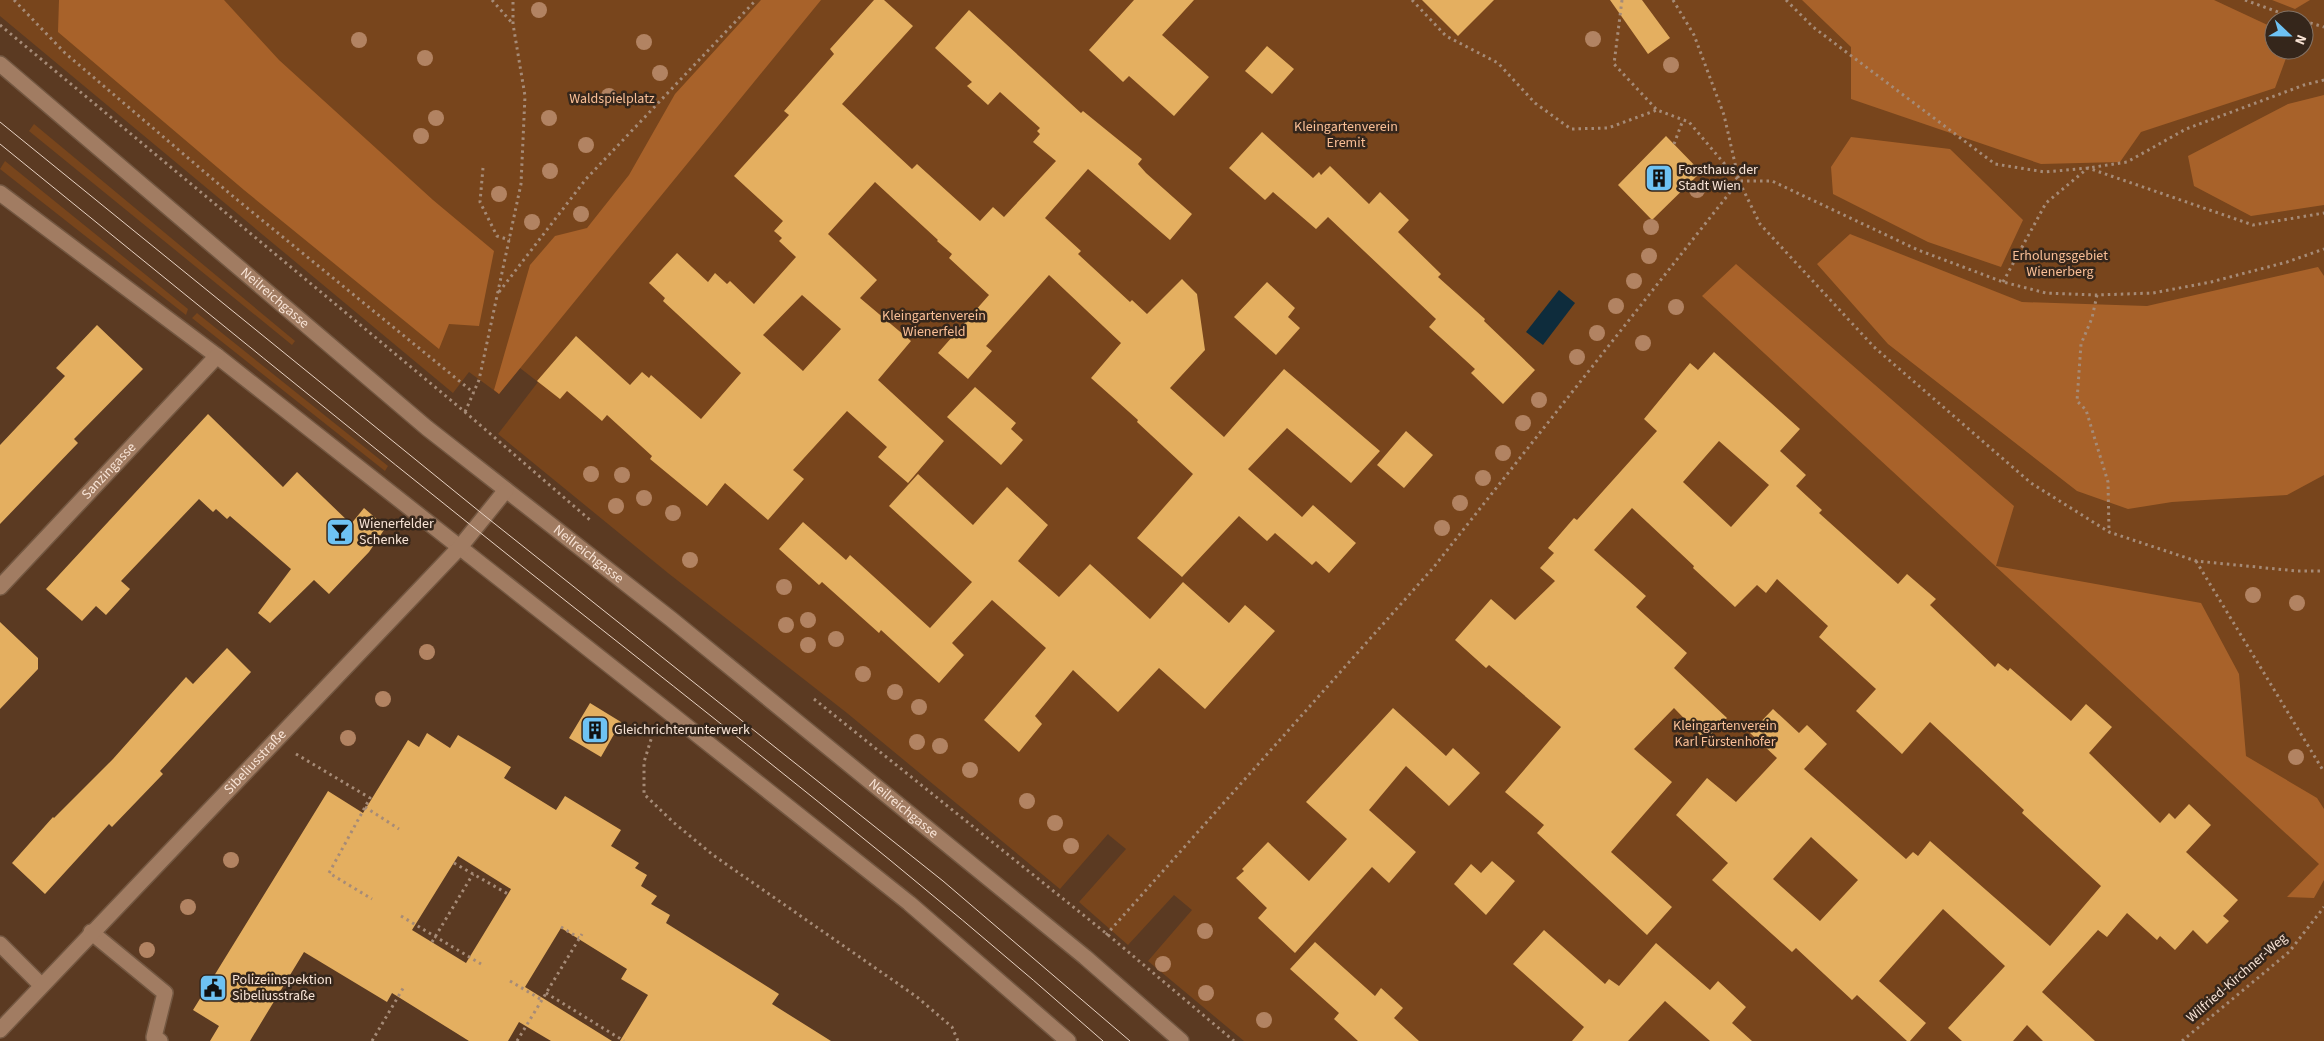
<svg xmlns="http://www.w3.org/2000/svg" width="2324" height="1041" viewBox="0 0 2324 1041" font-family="'Source Sans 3',sans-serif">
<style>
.green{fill:#78451c;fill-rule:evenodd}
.forest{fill:#a8622a}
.water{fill:#0e2c3c}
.building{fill:#e4af60;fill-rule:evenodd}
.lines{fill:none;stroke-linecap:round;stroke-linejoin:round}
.minor-casing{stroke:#735741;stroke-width:18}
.path{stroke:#a68b77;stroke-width:3;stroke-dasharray:2.5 4;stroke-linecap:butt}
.minor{stroke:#a17c62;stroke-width:15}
.tram{stroke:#e8d2c3;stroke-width:1}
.tree{fill:#b28362}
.labels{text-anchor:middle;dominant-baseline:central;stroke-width:5;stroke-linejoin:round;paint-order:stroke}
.park-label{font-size:14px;fill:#fabf96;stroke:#35261b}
.poi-label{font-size:14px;fill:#f8e3d5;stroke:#35261b;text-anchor:start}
.street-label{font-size:14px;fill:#f8e3d5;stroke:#35261b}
</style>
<rect width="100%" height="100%" fill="#5b3a22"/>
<path class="green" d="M 0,0 L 2324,0 L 2324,1041 L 1244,1041 L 1148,961 L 1192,910 L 1174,895 L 1128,945 L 1079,902 L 1126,849 L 1110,836 L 1108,834 L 1060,889 L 847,713 L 668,573 L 498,434 L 538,382 L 520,368 L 499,394 L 469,372 L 453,393 L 0,16 ZM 2274,20 L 2304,20 L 2304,50 L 2274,50 Z
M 34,124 L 295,341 L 292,345 L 29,131 Z
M 5,161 L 188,309 L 186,315 L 0,169 Z
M 197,313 L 388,466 L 385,471 L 192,318 Z"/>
<path class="forest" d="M 59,0 L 224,0 L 279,60 L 433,200 L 494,251 L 479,326 L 449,324 L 439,349 L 244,190 L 58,32 Z
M 761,0 L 821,0 L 499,394 L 494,390 L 530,265 L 555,236 L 587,228 L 629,175 L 675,94 Z
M 1802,0 L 2214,0 L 2274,28 L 2274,50 L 2289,50 L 2275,88 L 2141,132 L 2120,162 L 2041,164 L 1851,99 L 1851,47 Z
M 2272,0 L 2310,0 L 2295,9 Z
M 2324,95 L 2324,205 L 2251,216 L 2194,186 L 2188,156 L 2288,104 Z
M 1851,137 L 1950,149 L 2023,220 L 2001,267 L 1928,242 L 1833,194 L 1831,167 Z
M 1850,234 L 2022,302 L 2147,306 L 2318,267 L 2324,276 L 2324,475 L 2287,495 L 2172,502 L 2128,509 L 2077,491 L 1888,344 L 1817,264 Z
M 1736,264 L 2014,506 L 1996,566 L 2201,603 L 2239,674 L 2246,756 L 2317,798 L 2324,809 L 2324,880 L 2314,898 L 2287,897 L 2319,864 L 1702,296 Z"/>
<path class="water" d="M 1559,290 L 1575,303 L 1543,345 L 1526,332 Z"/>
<path class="building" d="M 874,0 L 884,0 L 913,26 L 842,104 L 912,169 L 917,164 L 980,221 L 993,207 L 1004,217 L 1056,161 L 1033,142 L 1040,134 L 1037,131 L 1040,128 L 1000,92 L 988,105 L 967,86 L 972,82 L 935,48 L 969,10 L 1081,113 L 1083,111 L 1142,159 L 1138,164 L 1146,173 L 1192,214 L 1170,240 L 1088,169 L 1045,218 L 1081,251 L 1078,254 L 1130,302 L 1132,300 L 1147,314 L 1182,279 L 1197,294 L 1205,350 L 1170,388 L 1224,437 L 1284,369 L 1380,451 L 1351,483 L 1287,428 L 1248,469 L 1302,517 L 1313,505 L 1356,543 L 1329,573 L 1316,561 L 1312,565 L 1275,533 L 1267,541 L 1239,516 L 1182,577 L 1137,538 L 1193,474 L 1137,422 L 1138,420 L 1091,378 L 1121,343 L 1049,275 L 986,346 L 992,351 L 968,379 L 938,353 L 989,295 L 949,258 L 952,254 L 937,241 L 938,240 L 875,182 L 828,234 L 877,280 L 860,298 L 911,341 L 878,380 L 944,441 L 908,483 L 878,457 L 887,447 L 847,411 L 793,470 L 804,479 L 768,520 L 725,483 L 707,506 L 650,459 L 652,456 L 607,415 L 602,421 L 567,391 L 560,399 L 537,381 L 576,336 L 630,385 L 642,372 L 649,378 L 651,375 L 701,419 L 741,373 L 663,301 L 665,298 L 649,283 L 677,253 L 708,282 L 715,273 L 727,284 L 730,281 L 754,304 L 796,257 L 779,241 L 782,238 L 774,231 L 783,221 L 734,176 L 789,115 L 784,111 L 834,54 L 830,49 ZM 802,295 L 841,329 L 803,371 L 763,335 Z
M 1134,0 L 1194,0 L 1162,35 L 1209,77 L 1174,116 L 1129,76 L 1123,82 L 1089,50 Z
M 1422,0 L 1494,0 L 1458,36 Z
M 1610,0 L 1642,0 L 1670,38 L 1648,54 Z
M 1267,46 L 1294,69 L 1272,94 L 1245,71 Z
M 1262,132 L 1313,178 L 1319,172 L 1321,175 L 1330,166 L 1369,204 L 1380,192 L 1409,220 L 1398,232 L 1441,274 L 1438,277 L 1485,319 L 1484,321 L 1535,370 L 1503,404 L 1471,373 L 1475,369 L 1429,327 L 1436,319 L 1328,217 L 1316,229 L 1273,192 L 1265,200 L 1229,168 Z
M 1666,136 L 1701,172 L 1652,220 L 1618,185 Z
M 1267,282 L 1295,308 L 1288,317 L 1300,328 L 1276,355 L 1234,317 Z
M 97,325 L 143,369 L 74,439 L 78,443 L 0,524 L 0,445 L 65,376 L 56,368 Z
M 1714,352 L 1800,429 L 1780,451 L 1806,475 L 1796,486 L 1822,510 L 1819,513 L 1898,584 L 1907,574 L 1936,599 L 1930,605 L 1995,667 L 1998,663 L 2008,671 L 2010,668 L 2071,721 L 2086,704 L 2112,727 L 2089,753 L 2160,823 L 2169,813 L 2175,819 L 2189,804 L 2211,825 L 2186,852 L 2238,900 L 2223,916 L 2229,921 L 2207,944 L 2193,930 L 2175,950 L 2160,936 L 2157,940 L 2127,913 L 2107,937 L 2098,930 L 2042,992 L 2095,1041 L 2043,1041 L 2027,1025 L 2013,1041 L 1962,1041 L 1948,1028 L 2005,966 L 1943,909 L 1879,981 L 1926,1023 L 1910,1041 L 1907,1041 L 1857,995 L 1852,1000 L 1796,948 L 1792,952 L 1712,880 L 1728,863 L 1676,815 L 1707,778 L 1736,802 L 1777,758 L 1750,733 L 1773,709 L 1799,733 L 1807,725 L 1827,744 L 1804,769 L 1906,859 L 1913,852 L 1918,856 L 1930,841 L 2050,946 L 2101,886 L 2022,813 L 2024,810 L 1930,722 L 1902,754 L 1856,711 L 1876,689 L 1819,637 L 1828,626 L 1777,579 L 1766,593 L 1757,585 L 1735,607 L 1693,568 L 1694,566 L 1632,508 L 1594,550 L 1646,596 L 1636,607 L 1687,653 L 1674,668 L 1727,718 L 1705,740 L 1674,708 L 1634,749 L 1672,782 L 1611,852 L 1672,907 L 1647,935 L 1537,833 L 1544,825 L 1505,792 L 1561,727 L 1489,665 L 1486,668 L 1455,640 L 1491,599 L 1515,620 L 1555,581 L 1540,568 L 1554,553 L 1548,548 L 1574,518 L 1577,520 L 1657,431 L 1644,419 L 1690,363 L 1698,370 ZM 1719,441 L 1769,485 L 1731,527 L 1683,482 ZM 1811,837 L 1858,880 L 1820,921 L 1773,879 Z
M 975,387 L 1016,423 L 1011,429 L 1023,440 L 1001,465 L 947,417 Z
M 208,414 L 283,487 L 297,472 L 351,524 L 364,508 L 386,527 L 369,552 L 329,594 L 314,580 L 270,623 L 258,613 L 291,569 L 230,516 L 227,519 L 216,509 L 213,512 L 199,499 L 121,581 L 130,589 L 106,615 L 96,606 L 82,621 L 46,589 Z
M 1406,431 L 1433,455 L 1404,488 L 1377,465 Z
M 918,474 L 973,525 L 1007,487 L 1048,525 L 1018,561 L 1059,597 L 1090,564 L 1150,619 L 1183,582 L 1229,623 L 1245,605 L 1275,631 L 1205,709 L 1159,668 L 1118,712 L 1073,670 L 1035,716 L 1042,724 L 1019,752 L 984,720 L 1046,648 L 992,600 L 952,643 L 964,655 L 939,683 L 881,630 L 879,633 L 822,582 L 819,585 L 779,549 L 803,522 L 846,560 L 850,555 L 930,628 L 972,582 L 889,506 Z
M 0,622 L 38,658 L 38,669 L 0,709 Z
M 227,648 L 251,672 L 160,771 L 163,774 L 112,827 L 109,824 L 45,894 L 12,863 L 53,817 L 54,818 L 113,759 L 186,677 L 193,684 Z
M 590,703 L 621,722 L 601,757 L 569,738 Z
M 1393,708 L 1446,756 L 1453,748 L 1480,773 L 1449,806 L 1406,766 L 1369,810 L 1416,852 L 1389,883 L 1372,867 L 1295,953 L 1258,918 L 1267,908 L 1236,878 L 1244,871 L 1242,869 L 1268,842 L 1309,881 L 1347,839 L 1306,802 Z
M 427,733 L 450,748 L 458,735 L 511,767 L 504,778 L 556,810 L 565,796 L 621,830 L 611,846 L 639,863 L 635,868 L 647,875 L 641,886 L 657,896 L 651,904 L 670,915 L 666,923 L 779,994 L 772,1004 L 831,1041 L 620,1041 L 648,995 L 621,979 L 627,969 L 561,928 L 525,987 L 612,1041 L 551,1041 L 519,1022 L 508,1041 L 469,1041 L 392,993 L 387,1002 L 304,952 L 250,1041 L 210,1041 L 219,1026 L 193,1010 L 328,791 L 363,813 L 408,740 L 419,747 ZM 458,856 L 511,889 L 466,963 L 412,930 Z
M 1492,861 L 1515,881 L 1486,915 L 1454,884 L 1471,864 L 1481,873 Z
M 1544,930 L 1605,984 L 1609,979 L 1619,986 L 1656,943 L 1710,990 L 1718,981 L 1746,1007 L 1732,1023 L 1752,1041 L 1710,1041 L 1665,1001 L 1628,1041 L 1572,1041 L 1584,1027 L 1513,964 Z
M 1315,942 L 1375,996 L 1381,988 L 1403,1008 L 1394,1018 L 1419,1041 L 1358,1041 L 1334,1019 L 1339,1013 L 1290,969 Z"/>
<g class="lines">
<g class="minor-casing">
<g id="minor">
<path id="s1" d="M 0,64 L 427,428 L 671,619 L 1085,957 L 1181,1041"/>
<path d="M 0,193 L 217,356 L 670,713 L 909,903 L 1068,1041"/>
<path id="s2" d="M 0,587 L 217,356"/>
<path d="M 91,932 L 165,993 L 154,1037 L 160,1041"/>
<path d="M 0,944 L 41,985"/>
<path id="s3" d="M 0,1030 L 460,547 L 506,490"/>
</g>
</g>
<path class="path" d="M 14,0 L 65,53 L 235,198 L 474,393
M 492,0 L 513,24
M 1412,0 L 1446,36 L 1498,63 L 1535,103 L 1571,129 L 1608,128 L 1657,110
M 1622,0 L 1614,64 L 1657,110 L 1689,122 L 1739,181 L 1772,181 L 1918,250 L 2003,282 L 2046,293 L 2097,295 L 2153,293 L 2211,282 L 2287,262 L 2324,249
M 1673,0 L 1694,35 L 1724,115 L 1739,181 L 1760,224 L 1874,347 L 2031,483 L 2109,532 L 2196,561 L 2297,571 L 2324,571
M 1786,0 L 1813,27 L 1995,164 L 2045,172 L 2088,168 L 2127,162 L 2186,129 L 2304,85 L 2324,80
M 2245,0 L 2300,20
M 2304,21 L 2324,27
M 0,25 L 465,412 L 590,520
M 1674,144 L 1683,120
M 483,168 L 480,202 L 497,236 L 510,240
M 2003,282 L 2046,203 L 2088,168 L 2253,225 L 2324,213
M 499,292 L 586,179 L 756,0
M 2097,295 L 2092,318 L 2081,344 L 2077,401 L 2086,410 L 2108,482 L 2109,532
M 465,412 L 479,380 L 521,184 L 525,96 L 513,24 L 513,0
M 2196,561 L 2324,772
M 814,699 L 1107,934 L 1234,1041
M 653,733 L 644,762 L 644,794 L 673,822 L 713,855 L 917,997 L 952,1027 L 958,1041
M 296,754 L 370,798 L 329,873 L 372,899
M 365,807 L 399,829
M 454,863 L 508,894
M 401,916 L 481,964
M 561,927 L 579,938
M 1106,935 L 1433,568 L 1739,181
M 432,942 L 473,874
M 510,981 L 542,1000
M 546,993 L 624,1041
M 372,1041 L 405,985
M 517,1041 L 582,934
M 2182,1041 L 2289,952 L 2324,907"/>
<use href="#minor" class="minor"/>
<path class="tram" d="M 0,122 L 485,516 L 943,881 L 1130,1041
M 0,144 C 176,287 351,430 528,571 C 722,725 918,877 1103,1041"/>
</g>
<g class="tree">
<circle cx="539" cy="10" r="8"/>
<circle cx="1593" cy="39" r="8"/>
<circle cx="359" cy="40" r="8"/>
<circle cx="644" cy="42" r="8"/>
<circle cx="425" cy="58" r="8"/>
<circle cx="1671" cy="65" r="8"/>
<circle cx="660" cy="73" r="8"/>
<circle cx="609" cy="96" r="8"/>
<circle cx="436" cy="118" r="8"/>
<circle cx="549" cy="118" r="8"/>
<circle cx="421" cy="136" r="8"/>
<circle cx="586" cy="145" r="8"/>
<circle cx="550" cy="171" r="8"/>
<circle cx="1697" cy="190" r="8"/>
<circle cx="499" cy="194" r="8"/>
<circle cx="581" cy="214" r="8"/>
<circle cx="532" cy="222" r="8"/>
<circle cx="1651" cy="227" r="8"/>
<circle cx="1649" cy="256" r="8"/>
<circle cx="1634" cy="281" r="8"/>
<circle cx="1616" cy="306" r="8"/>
<circle cx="1676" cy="307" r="8"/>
<circle cx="1597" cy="333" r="8"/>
<circle cx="1643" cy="343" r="8"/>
<circle cx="1577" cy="357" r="8"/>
<circle cx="1539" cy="400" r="8"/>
<circle cx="1523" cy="423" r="8"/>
<circle cx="1503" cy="453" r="8"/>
<circle cx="591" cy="474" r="8"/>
<circle cx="622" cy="475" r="8"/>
<circle cx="1483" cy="478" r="8"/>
<circle cx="644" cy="498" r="8"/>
<circle cx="1460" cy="503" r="8"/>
<circle cx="616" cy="506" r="8"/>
<circle cx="673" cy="513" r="8"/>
<circle cx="1442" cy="528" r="8"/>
<circle cx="690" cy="560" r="8"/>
<circle cx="784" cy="587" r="8"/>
<circle cx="2253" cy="595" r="8"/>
<circle cx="2297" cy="603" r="8"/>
<circle cx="808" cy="620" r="8"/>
<circle cx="786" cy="625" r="8"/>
<circle cx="836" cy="639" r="8"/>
<circle cx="808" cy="645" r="8"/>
<circle cx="427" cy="652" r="8"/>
<circle cx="863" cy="674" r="8"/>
<circle cx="895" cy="692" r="8"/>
<circle cx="383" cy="699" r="8"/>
<circle cx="919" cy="707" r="8"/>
<circle cx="348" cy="738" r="8"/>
<circle cx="917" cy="742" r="8"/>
<circle cx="940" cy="746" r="8"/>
<circle cx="2296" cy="757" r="8"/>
<circle cx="970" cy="770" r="8"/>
<circle cx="1027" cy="801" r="8"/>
<circle cx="1055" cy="823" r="8"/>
<circle cx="1071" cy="846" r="8"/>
<circle cx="231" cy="860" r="8"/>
<circle cx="188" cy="907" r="8"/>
<circle cx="1205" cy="931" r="8"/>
<circle cx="147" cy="950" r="8"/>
<circle cx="1163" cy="964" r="8"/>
<circle cx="1206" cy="993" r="8"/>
<circle cx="1264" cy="1020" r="8"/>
</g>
<defs>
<g id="building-square" transform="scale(1.4375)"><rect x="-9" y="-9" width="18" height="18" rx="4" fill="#6ec2f3" stroke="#35261b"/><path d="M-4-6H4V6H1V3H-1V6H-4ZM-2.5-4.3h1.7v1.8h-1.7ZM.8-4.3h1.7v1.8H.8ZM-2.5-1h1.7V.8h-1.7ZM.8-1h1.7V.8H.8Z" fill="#111"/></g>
<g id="bar-square" transform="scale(1.4375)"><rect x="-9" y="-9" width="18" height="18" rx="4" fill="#6ec2f3" stroke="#35261b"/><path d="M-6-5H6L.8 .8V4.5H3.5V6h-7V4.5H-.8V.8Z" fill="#111"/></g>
<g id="civic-square" transform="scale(1.4375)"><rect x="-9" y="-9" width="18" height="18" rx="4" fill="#6ec2f3" stroke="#35261b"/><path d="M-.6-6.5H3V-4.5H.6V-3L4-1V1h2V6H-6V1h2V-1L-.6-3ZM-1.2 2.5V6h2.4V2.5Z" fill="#111"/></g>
</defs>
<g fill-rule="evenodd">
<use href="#building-square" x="1659" y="178"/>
<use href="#bar-square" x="340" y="532"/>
<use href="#building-square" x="595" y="730"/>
<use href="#civic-square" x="213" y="988"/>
</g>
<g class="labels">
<g class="park-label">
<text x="612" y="99">Waldspielplatz</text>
<text x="1346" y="127">Kleingartenverein<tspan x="1346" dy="16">Eremit</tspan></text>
<text x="2060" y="256">Erholungsgebiet<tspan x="2060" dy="16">Wienerberg</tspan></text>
<text x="934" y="316">Kleingartenverein<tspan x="934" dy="16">Wienerfeld</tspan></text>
<text x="1725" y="726">Kleingartenverein<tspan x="1725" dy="16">Karl Fürstenhofer</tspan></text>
</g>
<g class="poi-label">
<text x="1678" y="170">Forsthaus der<tspan x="1678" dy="16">Stadt Wien</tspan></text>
<text x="359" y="524">Wienerfelder<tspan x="359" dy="16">Schenke</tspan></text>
<text x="614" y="730">Gleichrichterunterwerk</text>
<text x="232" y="980">Polizeiinspektion<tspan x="232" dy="16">Sibeliusstraße</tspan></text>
</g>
<g class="street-label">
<text stroke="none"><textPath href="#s1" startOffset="361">Neilreichgasse</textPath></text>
<text stroke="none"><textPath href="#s2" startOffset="159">Sanzingasse</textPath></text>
<text stroke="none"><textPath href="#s1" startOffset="766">Neilreichgasse</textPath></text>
<text stroke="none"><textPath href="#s3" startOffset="370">Sibeliusstraße</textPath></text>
<text stroke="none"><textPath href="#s1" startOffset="1171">Neilreichgasse</textPath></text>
<text transform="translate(2237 978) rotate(-41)">Wilfried-Kirchner-Weg</text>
</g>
</g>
<g transform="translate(2289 35) rotate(112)"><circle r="24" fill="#35261b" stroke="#837265"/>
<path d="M0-4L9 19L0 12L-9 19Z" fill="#6ec2f3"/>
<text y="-8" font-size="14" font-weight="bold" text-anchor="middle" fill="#f8e3d5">N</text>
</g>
</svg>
